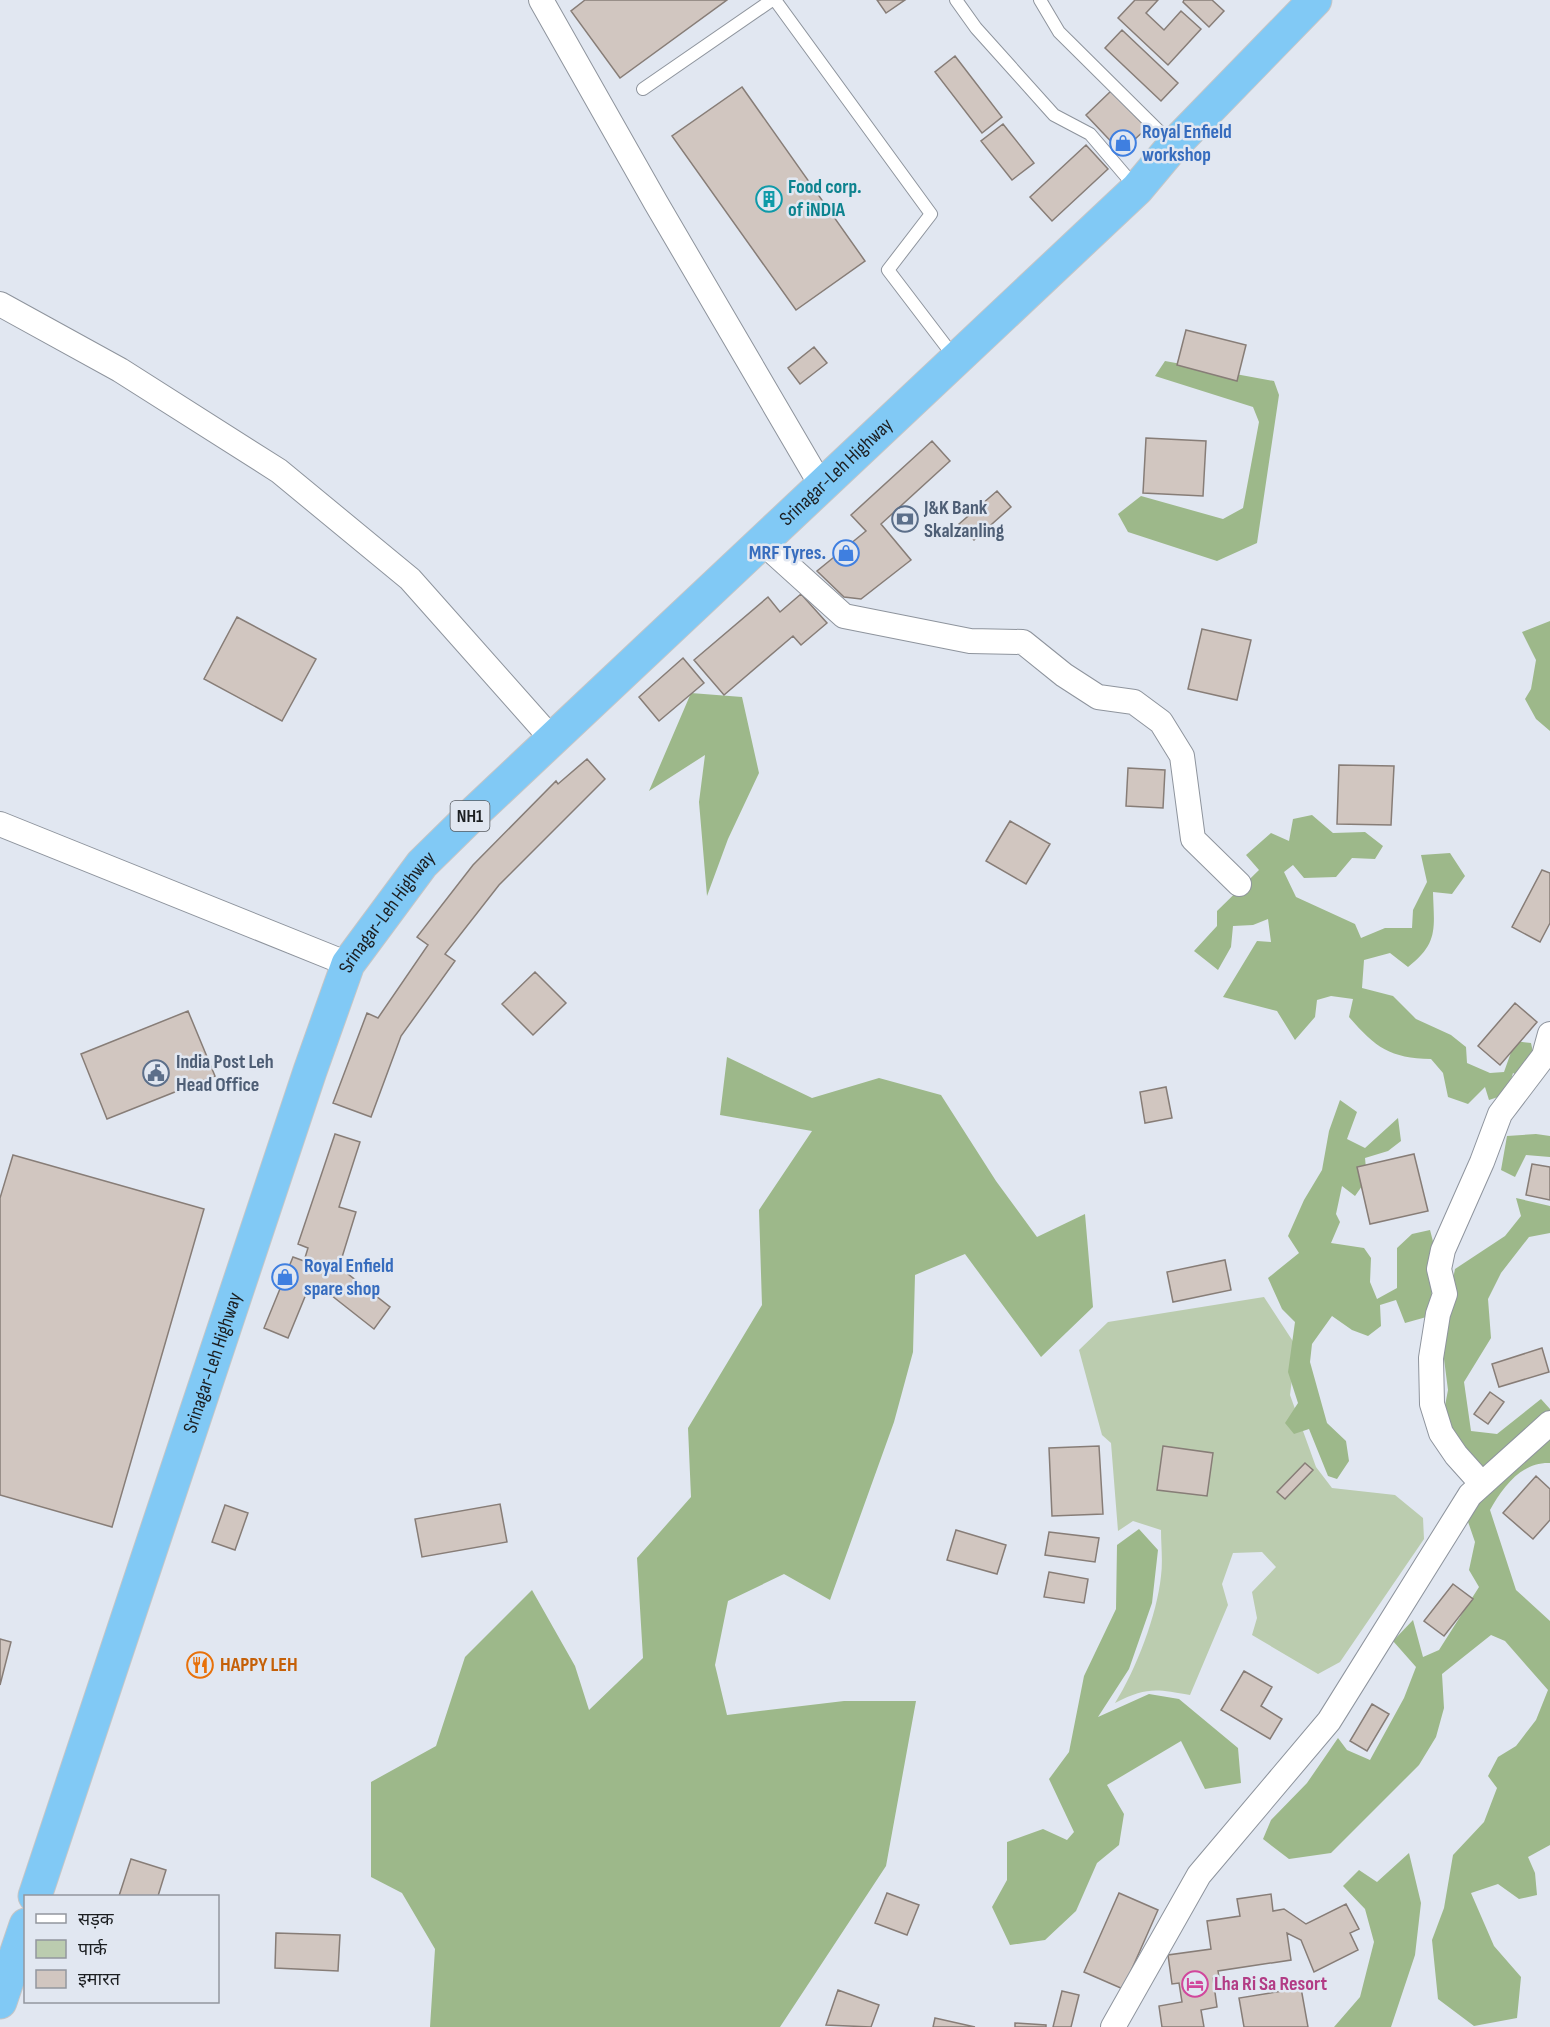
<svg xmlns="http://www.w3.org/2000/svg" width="1550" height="2027" viewBox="0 0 1550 2027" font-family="'Sofia Sans Condensed','Noto Sans Devanagari',sans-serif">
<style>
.green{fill:#bbccaf}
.forest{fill:#9db88a}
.building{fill:#d1c6c0;stroke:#877d77;stroke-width:1.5}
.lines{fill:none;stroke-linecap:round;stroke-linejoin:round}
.lane-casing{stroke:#8e949d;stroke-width:14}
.street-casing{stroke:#8e949d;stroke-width:26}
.highway-casing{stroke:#c4c5c6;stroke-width:35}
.lane{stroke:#fff;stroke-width:12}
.street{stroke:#fff;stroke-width:24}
.highway{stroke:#81c9f5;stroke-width:33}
.labels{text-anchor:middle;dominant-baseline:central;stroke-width:5;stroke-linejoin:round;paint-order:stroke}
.shield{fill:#e1e7f1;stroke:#575b60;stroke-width:1.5}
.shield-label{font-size:18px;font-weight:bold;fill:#1c1f22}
.shop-label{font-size:20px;font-weight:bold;fill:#366cbe;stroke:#e1e7f1;text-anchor:start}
.culture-label{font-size:20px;font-weight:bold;fill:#0d838f;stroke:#e1e7f1;text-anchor:start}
.street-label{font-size:20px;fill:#1c1f22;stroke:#e1e7f1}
.service-label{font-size:20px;font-weight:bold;fill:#4e5e75;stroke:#e1e7f1;text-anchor:start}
.food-label{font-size:20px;font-weight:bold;fill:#c56008;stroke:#e1e7f1;text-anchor:start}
.hotel-label{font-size:20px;font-weight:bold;fill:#b23c85;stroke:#e1e7f1;text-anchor:start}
</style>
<rect width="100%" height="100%" fill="#e1e7f1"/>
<path class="green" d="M 1264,1297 L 1296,1346 L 1290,1395 L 1316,1467 L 1332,1488 L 1395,1495 L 1423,1518 L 1424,1539 L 1340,1662 L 1318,1674 L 1252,1635 L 1257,1618 L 1252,1592 L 1276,1567 L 1262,1552 L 1233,1553 L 1222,1584 L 1228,1605 L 1190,1695 C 1155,1689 1147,1687 1115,1703 C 1136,1670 1157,1615 1161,1576 C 1163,1561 1161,1545 1161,1530 L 1133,1521 L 1118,1531 L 1111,1443 L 1102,1435 L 1079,1350 L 1108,1322 Z"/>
<path class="forest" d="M 1165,361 L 1274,381 L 1279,395 L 1257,543 L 1217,561 L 1128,532 L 1118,514 L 1141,496 L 1223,519 L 1243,508 L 1259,422 L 1253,407 L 1155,376 Z
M 1550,621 L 1550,731 L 1536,719 L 1525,699 L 1531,689 L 1536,660 L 1522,632 Z
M 691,693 L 742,697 L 759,773 L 728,839 L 707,896 L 699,802 L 705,755 L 649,791 Z
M 1312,815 L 1333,833 L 1365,832 L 1383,846 L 1375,859 L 1352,858 L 1336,877 L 1304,878 L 1293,865 L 1284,872 L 1296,897 L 1355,924 L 1361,938 L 1385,928 L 1412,928 L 1413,910 L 1427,882 L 1421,855 L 1450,853 L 1465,876 L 1452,894 L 1433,892 C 1434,928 1439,943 1408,967 L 1390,953 L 1364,960 L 1362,988 L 1393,996 L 1416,1019 L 1451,1035 L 1466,1047 L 1467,1063 L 1490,1073 L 1504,1072 L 1515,1041 L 1531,1043 L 1534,1057 L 1520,1077 L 1513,1073 L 1507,1094 L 1489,1100 L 1485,1087 L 1468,1104 L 1448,1097 L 1443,1073 L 1431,1059 C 1390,1058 1376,1048 1349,1017 L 1353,999 L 1331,996 L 1317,1000 L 1315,1017 L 1295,1040 L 1277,1011 L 1223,997 L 1257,941 L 1271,942 L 1268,919 L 1253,925 L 1233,926 L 1231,947 L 1218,970 L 1194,951 L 1217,926 L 1217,911 L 1259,870 L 1246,855 L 1271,833 L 1289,841 L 1293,819 Z
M 727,1057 L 812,1098 L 879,1078 L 941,1095 L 996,1181 L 1037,1237 L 1085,1214 L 1093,1307 L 1041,1357 L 965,1254 L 915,1275 L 913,1352 L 894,1422 L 830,1600 L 784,1574 L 728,1601 L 715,1665 L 727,1715 L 844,1701 L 916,1701 L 886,1866 L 780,2027 L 430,2027 L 435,1949 L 402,1893 L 371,1877 L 371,1782 L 436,1746 L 465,1657 L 532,1590 L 575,1666 L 589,1710 L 643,1658 L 637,1558 L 691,1497 L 688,1428 L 762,1305 L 759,1210 L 812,1131 L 720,1115 Z
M 1340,1100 L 1357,1112 L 1347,1139 L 1365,1148 L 1398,1118 L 1401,1141 L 1388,1151 L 1365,1158 L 1367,1179 L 1355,1196 L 1342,1186 L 1336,1214 L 1340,1222 L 1331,1243 L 1364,1248 L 1371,1258 L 1370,1282 L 1377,1299 L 1397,1288 L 1397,1248 L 1412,1234 L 1430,1230 L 1435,1249 L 1430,1316 L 1405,1323 L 1396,1300 L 1380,1305 L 1381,1326 L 1368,1336 L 1352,1330 L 1332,1316 L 1312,1344 L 1310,1362 L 1327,1423 L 1346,1441 L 1349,1461 L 1337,1479 L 1328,1476 L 1309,1429 L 1294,1434 L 1285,1423 L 1298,1403 L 1288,1372 L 1295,1322 L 1282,1309 L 1268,1278 L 1299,1253 L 1288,1236 L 1304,1200 L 1322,1170 L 1329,1131 Z
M 1536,1134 L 1550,1136 L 1550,1157 L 1526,1155 L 1515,1177 L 1501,1170 L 1507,1136 Z
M 1516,1198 L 1550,1206 L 1550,1233 L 1529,1237 L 1501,1273 L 1488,1299 L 1491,1338 L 1464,1382 L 1471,1431 L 1497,1434 L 1541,1399 L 1550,1409 L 1550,1463 C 1521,1462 1503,1487 1490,1510 L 1516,1590 L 1550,1621 L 1550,1845 L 1528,1857 L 1535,1873 L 1537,1895 L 1519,1899 L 1498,1884 L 1471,1893 L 1494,1946 L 1521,1977 L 1517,2018 L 1474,2026 L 1438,1999 L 1432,1940 L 1444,1908 L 1453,1855 L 1484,1822 L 1497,1788 L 1488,1776 L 1498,1757 L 1516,1746 L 1536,1720 L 1548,1690 L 1505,1641 L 1491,1635 L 1442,1674 L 1444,1708 L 1436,1737 L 1419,1765 L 1331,1853 L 1289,1859 L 1263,1839 L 1271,1820 L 1307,1783 L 1338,1738 L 1347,1750 L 1370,1760 L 1404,1698 L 1416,1667 L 1393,1641 L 1413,1620 L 1423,1657 L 1439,1650 L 1479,1587 L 1469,1570 L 1475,1542 L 1465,1513 L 1476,1497 L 1443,1416 L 1448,1390 L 1444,1359 L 1444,1322 L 1455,1269 L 1505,1236 L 1521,1216 Z
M 1139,1529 L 1158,1550 L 1152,1603 L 1129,1669 L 1098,1717 L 1149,1694 L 1179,1699 L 1238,1748 L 1241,1783 L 1205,1789 L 1181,1741 L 1107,1785 L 1124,1814 L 1119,1845 L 1097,1863 L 1076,1911 L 1045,1940 L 1010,1945 L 992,1907 L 1007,1880 L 1007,1842 L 1043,1829 L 1067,1840 L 1074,1832 L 1049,1779 L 1069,1752 L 1084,1676 L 1116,1609 L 1117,1545 Z
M 1409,1853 L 1421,1903 L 1415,1955 L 1391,2027 L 1334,2027 L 1360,1997 L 1374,1942 L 1365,1909 L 1343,1886 L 1359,1870 L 1377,1882 Z"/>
<path class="building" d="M 585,0 L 727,0 L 620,78 L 571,11 Z
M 877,0 L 905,0 L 886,13 Z
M 1135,0 L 1158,0 L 1146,13 L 1164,30 L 1181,11 L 1201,29 L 1168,65 L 1118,18 Z
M 1184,0 L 1212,0 L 1224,11 L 1209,27 L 1183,2 Z
M 1122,30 L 1178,83 L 1161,101 L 1105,48 Z
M 955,56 L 1002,117 L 982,133 L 935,72 Z
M 742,87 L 865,261 L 796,310 L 672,136 Z
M 1111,91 L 1147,128 L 1121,152 L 1086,115 Z
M 1003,124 L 1034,163 L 1012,180 L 981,141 Z
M 1086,145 L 1108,169 L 1052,221 L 1030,197 Z
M 1186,330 L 1246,345 L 1237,381 L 1177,365 Z
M 814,347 L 827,363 L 800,384 L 788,368 Z
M 1146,438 L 1206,441 L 1203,496 L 1143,493 Z
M 932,441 L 950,461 L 881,524 L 911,560 L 861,599 L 844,597 L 817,571 L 866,531 L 851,515 Z
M 997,491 L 1011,507 L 974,540 L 959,524 Z
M 801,594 L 827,623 L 801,645 L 793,636 L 724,695 L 694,660 L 768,597 L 780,612 Z
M 237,617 L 316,659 L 282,721 L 204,679 Z
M 1202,629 L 1251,640 L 1237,700 L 1188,689 Z
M 683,658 L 704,683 L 659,721 L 639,697 Z
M 587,759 L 605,779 L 499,885 L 445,954 L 455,961 L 401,1036 L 371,1117 L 333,1103 L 367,1013 L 378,1018 L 428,945 L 417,937 L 473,865 L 556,781 L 558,784 Z
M 1339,765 L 1394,766 L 1391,825 L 1337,824 Z
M 1128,768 L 1165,770 L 1163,808 L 1126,806 Z
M 1010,821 L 1050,844 L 1026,884 L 986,861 Z
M 1542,870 L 1550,873 L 1550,923 L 1540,942 L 1512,927 Z
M 535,972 L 566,1003 L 533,1035 L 502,1004 Z
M 1515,1003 L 1537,1022 L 1500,1065 L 1478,1046 Z
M 188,1011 L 215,1076 L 107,1119 L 81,1054 Z
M 1166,1087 L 1172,1118 L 1145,1123 L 1140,1092 Z
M 335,1134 L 360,1142 L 339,1207 L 356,1212 L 339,1267 L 390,1307 L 374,1329 L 322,1288 L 321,1292 L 309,1287 L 288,1338 L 264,1328 L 293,1257 L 304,1261 L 308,1248 L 298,1244 Z
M 1414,1154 L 1428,1211 L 1370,1224 L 1357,1167 Z
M 13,1155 L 204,1209 L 112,1527 L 0,1495 L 0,1198 Z
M 1532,1164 L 1550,1167 L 1550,1200 L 1526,1195 Z
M 1225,1260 L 1231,1290 L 1173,1302 L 1167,1272 Z
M 1542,1348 L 1549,1372 L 1499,1387 L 1492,1364 Z
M 1490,1392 L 1504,1402 L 1488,1424 L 1474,1414 Z
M 1099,1446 L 1103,1514 L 1052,1516 L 1049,1448 Z
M 1163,1446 L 1213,1453 L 1207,1496 L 1157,1490 Z
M 1305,1463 L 1313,1470 L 1285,1499 L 1277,1492 Z
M 1536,1476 L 1550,1489 L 1550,1520 L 1533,1539 L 1503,1513 Z
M 500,1504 L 507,1542 L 422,1557 L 415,1519 Z
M 225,1505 L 248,1513 L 235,1550 L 212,1542 Z
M 956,1530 L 1006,1545 L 997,1574 L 947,1560 Z
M 1049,1532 L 1099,1538 L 1095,1562 L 1045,1555 Z
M 1049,1572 L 1088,1579 L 1084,1603 L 1044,1597 Z
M 1453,1584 L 1473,1599 L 1444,1636 L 1424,1621 Z
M 0,1639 L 11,1642 L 0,1685 Z
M 1244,1671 L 1272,1687 L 1261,1706 L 1282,1719 L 1270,1739 L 1221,1710 Z
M 1372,1704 L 1389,1714 L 1367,1751 L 1350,1741 Z
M 131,1859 L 166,1870 L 158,1896 L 119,1896 Z
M 887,1893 L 919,1905 L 907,1935 L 875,1923 Z
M 1119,1893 L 1158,1910 L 1123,1989 L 1084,1972 Z
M 1271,1894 L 1273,1911 L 1284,1909 L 1306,1924 L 1346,1904 L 1359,1929 L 1350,1933 L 1358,1950 L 1314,1972 L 1301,1940 L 1287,1933 L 1291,1960 L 1218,1971 L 1219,1977 L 1213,1978 L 1217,2007 L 1201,2010 L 1204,2027 L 1162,2027 L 1159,2006 L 1182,2002 L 1179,1983 L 1172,1984 L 1168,1955 L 1211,1949 L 1207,1921 L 1240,1916 L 1237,1899 Z
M 276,1933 L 340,1935 L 338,1971 L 275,1968 Z
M 1301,1988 L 1308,2027 L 1244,2027 L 1239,1998 Z
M 838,1990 L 879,2005 L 871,2027 L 826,2025 Z
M 1062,1991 L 1079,1995 L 1071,2027 L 1053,2027 Z
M 935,2018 L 975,2027 L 933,2027 Z
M 1015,2023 L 1046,2025 L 1046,2027 L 1015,2027 Z"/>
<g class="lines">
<g class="lane-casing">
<path id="lane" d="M 775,0 L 931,214 L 888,270 L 955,358
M 956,0 L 976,28 L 1054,115 L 1090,134 L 1136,188
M 1040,0 L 1059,32 L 1173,145
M 643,89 L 772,0"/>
</g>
<g class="street-casing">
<path id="street" d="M 541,0 L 656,203 L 821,485
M 0,304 L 120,370 L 279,471 L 410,579 L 552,739
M 762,542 L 844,616 L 970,641 L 1023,642 L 1064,675 L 1098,697 L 1134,702 L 1161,722 L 1182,756 L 1193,839 L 1239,884
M 0,824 L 348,964
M 1482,1484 L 1456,1455 L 1441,1433 L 1432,1404 L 1431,1358 L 1438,1314 L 1445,1294 L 1439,1269 L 1443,1250 L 1482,1162 L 1500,1114 L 1544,1056 L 1550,1034
M 1113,2027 L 1199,1875 L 1329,1721 L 1470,1495 L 1550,1423"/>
</g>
<g class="highway-casing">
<g id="highway">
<path id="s1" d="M 35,1896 L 310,1071 L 348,964 L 422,864 L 476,811 L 1137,189 L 1173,146 L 1315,0"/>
<path d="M 0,2002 L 26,1925"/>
</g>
</g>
<use href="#lane" class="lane"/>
<use href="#street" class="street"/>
<use href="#highway" class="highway"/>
</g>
<defs>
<g id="shop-ring" transform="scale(1.35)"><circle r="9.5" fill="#e1e7f1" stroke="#3f7fe0" stroke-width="1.5"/><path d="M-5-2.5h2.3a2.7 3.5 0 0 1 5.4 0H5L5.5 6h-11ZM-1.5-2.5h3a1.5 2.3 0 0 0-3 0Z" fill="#3f7fe0"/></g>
<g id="building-ring" transform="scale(1.35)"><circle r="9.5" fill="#e1e7f1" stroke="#0f9aa8" stroke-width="1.5"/><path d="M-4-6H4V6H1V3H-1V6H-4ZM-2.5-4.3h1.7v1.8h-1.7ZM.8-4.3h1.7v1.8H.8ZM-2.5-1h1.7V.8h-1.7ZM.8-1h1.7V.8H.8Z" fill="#0f9aa8"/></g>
<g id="bank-ring" transform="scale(1.35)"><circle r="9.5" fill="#e1e7f1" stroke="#5c6f8a" stroke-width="1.5"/><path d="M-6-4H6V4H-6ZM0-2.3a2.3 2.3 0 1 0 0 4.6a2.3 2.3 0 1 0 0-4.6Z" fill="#5c6f8a"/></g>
<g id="civic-ring" transform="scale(1.35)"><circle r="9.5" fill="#e1e7f1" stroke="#5c6f8a" stroke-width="1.5"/><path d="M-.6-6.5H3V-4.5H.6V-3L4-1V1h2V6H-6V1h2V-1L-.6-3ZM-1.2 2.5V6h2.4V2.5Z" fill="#5c6f8a"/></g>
<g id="restaurant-ring" transform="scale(1.35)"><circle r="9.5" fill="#e1e7f1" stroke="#e8710a" stroke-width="1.5"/><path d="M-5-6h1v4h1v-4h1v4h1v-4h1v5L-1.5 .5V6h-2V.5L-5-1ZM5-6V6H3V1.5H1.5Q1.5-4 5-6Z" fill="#e8710a"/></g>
<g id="hotel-ring" transform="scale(1.35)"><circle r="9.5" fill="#e1e7f1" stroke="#d1479c" stroke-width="1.5"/><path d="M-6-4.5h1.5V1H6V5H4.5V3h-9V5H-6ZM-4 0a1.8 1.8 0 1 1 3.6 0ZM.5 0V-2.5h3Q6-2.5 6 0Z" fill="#d1479c"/></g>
</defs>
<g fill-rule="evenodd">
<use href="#shop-ring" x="1123" y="143"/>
<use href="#building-ring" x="769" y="199"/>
<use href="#bank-ring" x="905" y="519"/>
<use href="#shop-ring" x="846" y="553"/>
<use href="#civic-ring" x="156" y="1073"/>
<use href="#shop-ring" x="285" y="1277"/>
<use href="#restaurant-ring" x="200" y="1665"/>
<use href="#hotel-ring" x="1195" y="1984"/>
</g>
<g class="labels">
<rect class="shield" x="450.5" y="801" width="39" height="30" rx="4.5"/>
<g class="shield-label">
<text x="470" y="816">NH1</text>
</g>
<g class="shop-label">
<text x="1142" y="132">Royal Enfield<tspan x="1142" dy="23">workshop</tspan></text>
<text x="826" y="553" text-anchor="end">MRF Tyres.</text>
<text x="304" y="1266">Royal Enfield<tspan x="304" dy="23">spare shop</tspan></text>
</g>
<g class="culture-label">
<text x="788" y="187">Food corp.<tspan x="788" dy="23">of iNDIA</tspan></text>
</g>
<g class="street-label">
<text stroke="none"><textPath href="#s1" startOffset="1678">Srinagar-Leh Highway</textPath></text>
<text stroke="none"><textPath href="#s1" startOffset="1048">Srinagar-Leh Highway</textPath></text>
<text stroke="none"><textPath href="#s1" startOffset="562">Srinagar-Leh Highway</textPath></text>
</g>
<g class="service-label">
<text x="924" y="508">J&amp;K Bank<tspan x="924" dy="23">Skalzanling</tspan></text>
<text x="176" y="1062">India Post Leh<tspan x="176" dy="23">Head Office</tspan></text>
</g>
<g class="food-label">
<text x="220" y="1665">HAPPY LEH</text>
</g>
<g class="hotel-label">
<text x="1214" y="1984">Lha Ri Sa Resort</text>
</g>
</g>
<rect x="24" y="1895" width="195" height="108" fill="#e1e7f1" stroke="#92979e" stroke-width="1.5"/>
<rect x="36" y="1914" width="30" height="9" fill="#ffffff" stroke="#92979e" stroke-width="1.5"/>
<text x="78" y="1925" font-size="18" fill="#1c1f22">सड़क</text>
<rect x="36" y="1940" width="30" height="18" fill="#bbccaf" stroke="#92979e" stroke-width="1.5"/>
<text x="78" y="1955" font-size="18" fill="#1c1f22">पार्क</text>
<rect x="36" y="1970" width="30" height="18" fill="#d1c6c0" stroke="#92979e" stroke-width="1.5"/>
<text x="78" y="1985" font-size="18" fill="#1c1f22">इमारत</text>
</svg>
